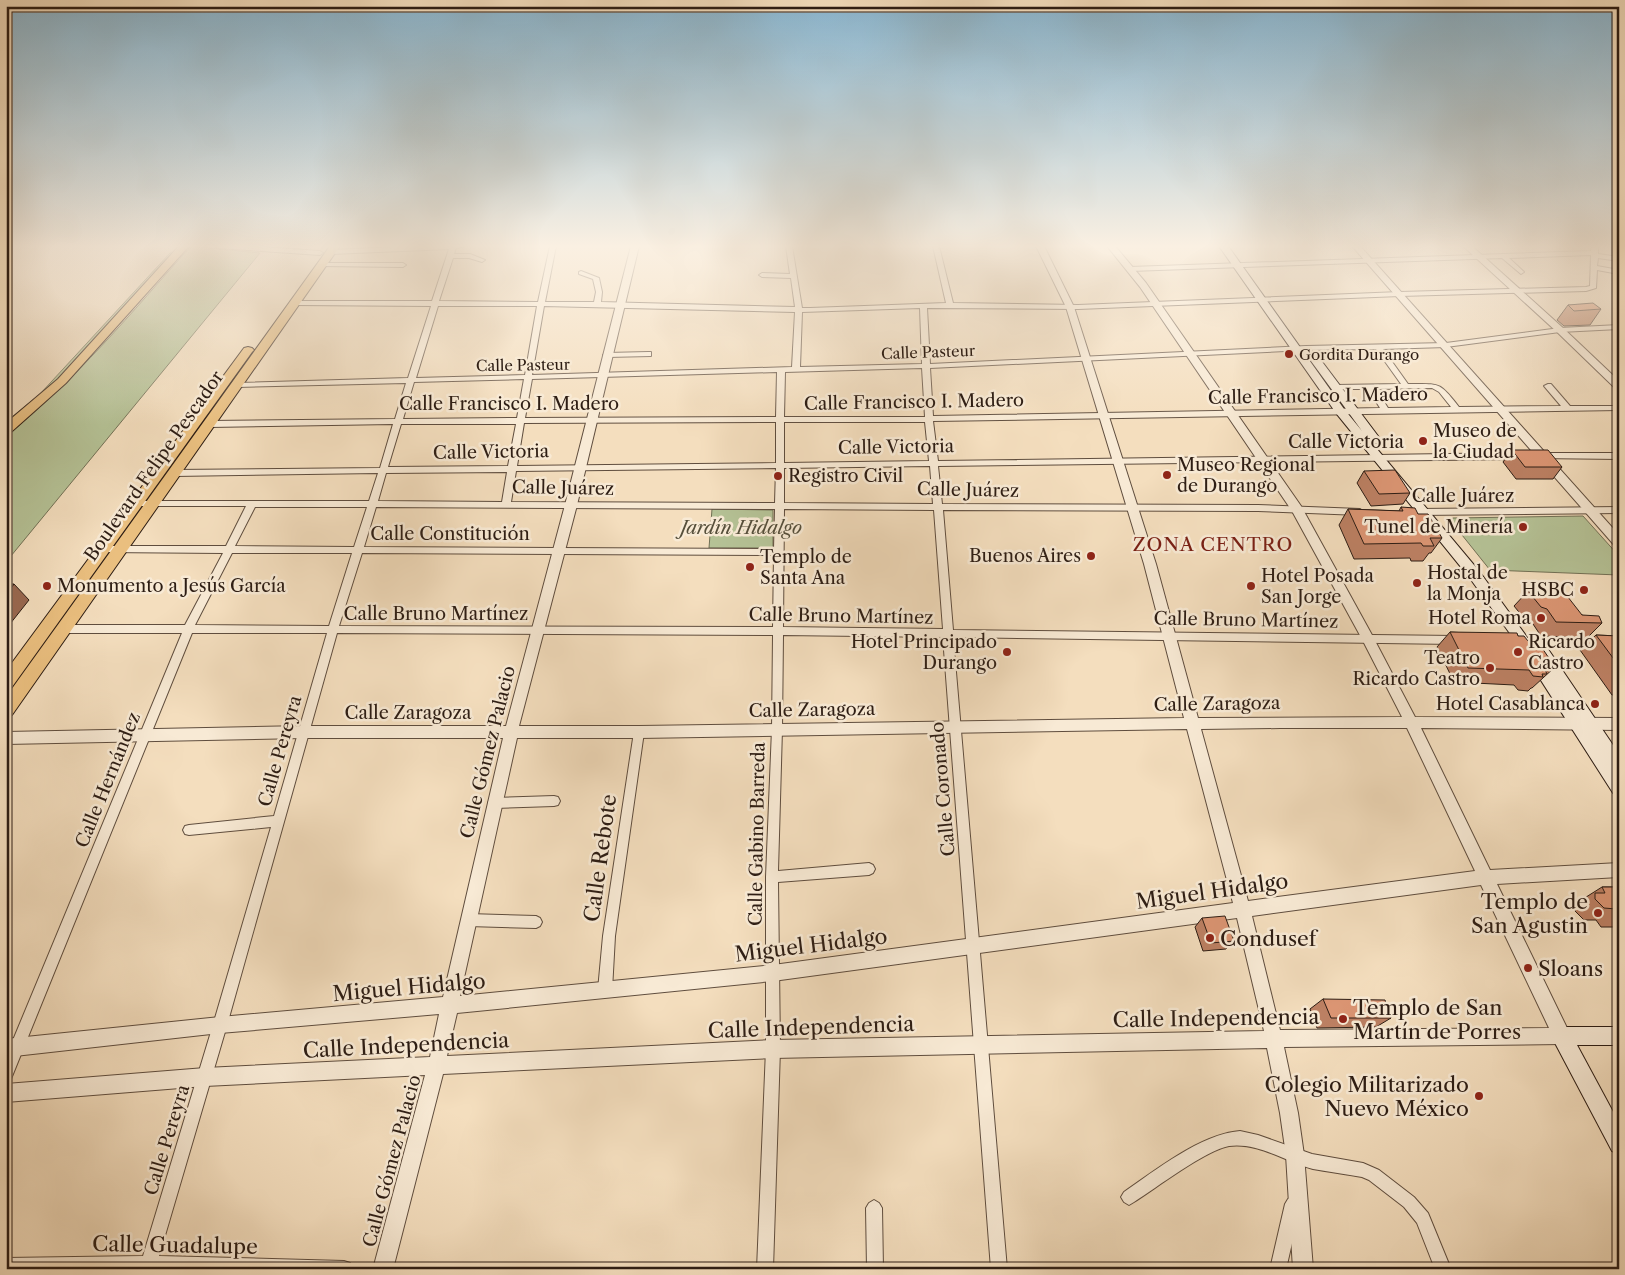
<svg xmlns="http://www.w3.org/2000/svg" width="1625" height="1275" viewBox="0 0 1625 1275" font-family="'Libre Caslon Text',serif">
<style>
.green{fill:#b5c296;stroke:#717055}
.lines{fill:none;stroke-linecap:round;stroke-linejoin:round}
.minor-casing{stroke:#5f4d3e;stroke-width:2}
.tertiary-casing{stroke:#5f4d3e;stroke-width:2}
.secondary-casing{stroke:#2d1d14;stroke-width:2}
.primary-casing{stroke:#2d1d14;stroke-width:2}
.minor{fill:#f8ead5;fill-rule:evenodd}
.tertiary{fill:#f8ead5;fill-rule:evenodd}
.secondary{fill:#f8ead5;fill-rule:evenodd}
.primary{fill:#eabf7f;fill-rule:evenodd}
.wall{fill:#bc8063;stroke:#2d1d14}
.shaded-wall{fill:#996850;stroke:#2d1d14}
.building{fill:#db9573;stroke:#2d1d14}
.poi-dot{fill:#8f2418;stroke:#f8ead5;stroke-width:2}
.labels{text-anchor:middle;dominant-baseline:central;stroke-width:5;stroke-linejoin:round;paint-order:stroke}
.far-street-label{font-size:15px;fill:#2d1d14;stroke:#f8ead5}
.far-poi-label{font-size:15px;fill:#2d1d14;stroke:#f8ead5;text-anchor:start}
.street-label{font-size:18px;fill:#2d1d14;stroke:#f8ead5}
.poi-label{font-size:18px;fill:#2d1d14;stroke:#f8ead5;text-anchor:start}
.park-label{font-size:18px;font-style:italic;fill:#564f3b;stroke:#f8ead5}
.neighbourhood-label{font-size:19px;letter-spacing:1px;fill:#7a1f14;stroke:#f8ead5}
.near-street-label{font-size:21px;fill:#2d1d14;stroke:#f8ead5}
.near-poi-label{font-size:21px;fill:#2d1d14;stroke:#f8ead5;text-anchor:start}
</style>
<rect width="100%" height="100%" fill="#f4debe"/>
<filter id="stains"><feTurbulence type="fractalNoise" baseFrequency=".004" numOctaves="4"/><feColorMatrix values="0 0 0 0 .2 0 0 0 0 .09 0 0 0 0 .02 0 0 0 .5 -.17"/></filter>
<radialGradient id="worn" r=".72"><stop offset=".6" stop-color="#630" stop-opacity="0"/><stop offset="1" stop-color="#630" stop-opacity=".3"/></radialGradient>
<path class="green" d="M 191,246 L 260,253 L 6,562 L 6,436 C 75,381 132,312 191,246 Z
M 170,253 L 174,253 L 43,395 L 6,426 L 6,422 L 40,394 Z
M 712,509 L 773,510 L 773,548 L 709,548 Z
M 1583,516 L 1619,556 L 1619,575 L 1490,570 L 1450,520 L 1453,518 Z"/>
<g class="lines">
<g class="minor-casing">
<path id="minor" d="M 215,246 L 247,246 L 320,251 L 323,253 L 320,255 L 218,248 Z
M 419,246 L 467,246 L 456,248 L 454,254 L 470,254 L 485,260 L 482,262 L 469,258 L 453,258 L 439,301 L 538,302 L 550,246 L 556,246 L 545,302 L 594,302 L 596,292 L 593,279 L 579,274 L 579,272 L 581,271 L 599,278 L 602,292 L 601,302 L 795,307 L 791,278 L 762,277 L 759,275 L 762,273 L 790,274 L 786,246 L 792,246 L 802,308 L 810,308 L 946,303 L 933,246 L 939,246 L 953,303 L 1078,305 L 1400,292 L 1586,287 L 1590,286 L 1591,255 L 1509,258 L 1523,271 L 1524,272 L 1521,274 L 1502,258 L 1130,271 L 1127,269 L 1130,267 L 1591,251 L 1592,246 L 1598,246 L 1598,254 L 1619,257 L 1619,261 L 1598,258 L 1597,266 L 1619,270 L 1619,274 L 1597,270 L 1596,288 L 1586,291 L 1400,296 L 1078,309 L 927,308 L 930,364 L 1306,346 L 1446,343 L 1560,328 L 1619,325 L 1619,329 L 1560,332 L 1446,347 L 1383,349 L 1408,384 C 1440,384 1439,381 1459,407 L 1561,406 L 1544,386 L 1548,384 L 1551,384 L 1570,406 L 1619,406 L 1619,410 L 933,421 L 938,461 L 1520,453 L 1524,456 L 1520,459 L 938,466 L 942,504 L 1258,505 L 1360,509 L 1364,512 L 1360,515 L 1258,511 L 943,510 L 953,630 L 1455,636 L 1459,637 L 1460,640 L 1459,643 L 1455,644 L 953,637 L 1007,1269 L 991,1269 L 943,637 L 783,635 L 782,729 L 778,871 L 869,863 L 873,865 L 875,869 L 873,873 L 869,875 L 778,882 L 780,1049 L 773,1269 L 757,1269 L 766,1049 L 766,877 L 772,729 L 773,635 L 337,633 L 227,1025 L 159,1256 L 344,1261 L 350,1263 L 352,1269 L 6,1269 L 6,1258 L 143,1256 L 213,1025 L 271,827 L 189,835 L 185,834 L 183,830 L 185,826 L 189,825 L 274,816 L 327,633 L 192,633 L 13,1074 L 11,1079 L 6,1081 L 6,1057 L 182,633 L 63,633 L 59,632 L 58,629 L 59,626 L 63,625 L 185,625 L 223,553 L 103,552 L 98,549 L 103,546 L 226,546 L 246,506 L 137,506 L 133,503 L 134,501 L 369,501 L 378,473 L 174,476 L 170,473 L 174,470 L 380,468 L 393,424 L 209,427 L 205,424 L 209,421 L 395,419 L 406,383 L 237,387 L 233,385 L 237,383 L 408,378 L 431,306 L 295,305 L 292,303 L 295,301 L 432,301 L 449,249 L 331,254 L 328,252 L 331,250 ZM 438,306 L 537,306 L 525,375 L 416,378 ZM 544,306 L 795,312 L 792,367 L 532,375 ZM 920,308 L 922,364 L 800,367 L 802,312 ZM 1376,349 L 1401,384 L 1336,385 L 1332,387 L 1336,389 L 1368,389 L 1380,408 L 933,416 L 930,368 L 1306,350 ZM 922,368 L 925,417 L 784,417 L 785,372 ZM 777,372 L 776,417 L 525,418 L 532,379 ZM 524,379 L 517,418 L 403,419 L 414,382 ZM 1432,388 L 1439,392 L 1451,407 L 1388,408 L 1376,389 ZM 776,422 L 776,463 L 517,466 L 524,423 ZM 784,422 L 925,422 L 929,461 L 784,463 ZM 401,424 L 516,424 L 508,466 L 388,467 ZM 930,466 L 933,504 L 784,503 L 784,468 ZM 776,468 L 775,503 L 511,502 L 516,471 ZM 507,472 L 502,502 L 378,501 L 386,473 ZM 255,507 L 367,507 L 354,547 L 235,546 ZM 376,507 L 775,509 L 774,549 L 364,547 ZM 784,509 L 934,510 L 943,629 L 783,627 ZM 232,553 L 352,553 L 329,626 L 195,625 ZM 362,553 L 774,555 L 773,627 L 339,626 Z
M 322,263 L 403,263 L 406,265 L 403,267 L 320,266 L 319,265 Z
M 648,352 L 651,352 L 651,356 L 607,357 L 603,355 L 607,353 Z
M 1540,453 L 1619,453 L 1619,459 L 1537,458 L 1536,456 Z
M 1619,507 L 1619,513 L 1417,515 L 1413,512 L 1417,509 Z
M 1527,638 L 1619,641 L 1619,649 L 1527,646 L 1523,645 L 1522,642 L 1523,639 Z
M 639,727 L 643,729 L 644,732 L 615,936 L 612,990 L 610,995 L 605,997 L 600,995 L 598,990 L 603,936 L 634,732 L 635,729 Z
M 554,796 L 558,797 L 560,801 L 558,805 L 554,806 L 494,808 L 490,807 L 488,803 L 490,799 L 494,798 Z
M 468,914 L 536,916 L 540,918 L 542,922 L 540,926 L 536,928 L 468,926 L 464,924 L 462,920 L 464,916 Z
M 1240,1131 L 1258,1135 L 1312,1154 L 1363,1163 L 1379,1170 L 1414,1197 L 1428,1213 L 1451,1269 L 1435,1269 L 1417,1223 L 1404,1207 L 1369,1180 L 1362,1177 C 1346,1174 1329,1172 1313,1169 C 1286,1162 1258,1142 1229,1146 C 1206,1150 1156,1188 1134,1202 L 1129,1205 L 1124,1202 L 1121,1197 L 1124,1192 C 1156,1170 1201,1134 1240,1131 Z
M 1293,1196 L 1298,1199 L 1301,1204 L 1286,1269 L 1270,1269 L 1285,1204 L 1288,1199 Z
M 874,1200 L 879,1203 L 882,1208 L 883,1269 L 867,1269 L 866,1208 L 869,1203 Z"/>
</g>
<g class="tertiary-casing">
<path id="tertiary" d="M 631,246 L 639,246 L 577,505 L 519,726 L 639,726 L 1184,718 L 1144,564 L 1066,307 L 1036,246 L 1044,246 L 1074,307 L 1156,564 L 1198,718 L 1402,717 L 1362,639 L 1292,511 L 1140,287 L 1107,246 L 1115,246 L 1146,283 L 1301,506 L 1372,635 L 1415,717 L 1619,718 L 1619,730 L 1421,728 L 1490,870 L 1619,863 L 1619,877 L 1497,884 L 1568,1030 L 1570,1036 L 1568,1042 L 1562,1044 L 1284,1047 L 1298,1113 L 1304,1155 L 1313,1269 L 1293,1269 L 1286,1155 L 1280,1113 L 1267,1048 L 773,1058 L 443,1074 L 393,1269 L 373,1269 L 425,1075 L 205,1086 L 6,1102 L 6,1084 L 205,1068 L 430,1057 L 439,1014 L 220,1033 L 6,1057 L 6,1039 L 220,1017 L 443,997 L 503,738 L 304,738 L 6,744 L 6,732 L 304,726 L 506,726 L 565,505 ZM 1280,728 L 1407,728 L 1475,871 L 1248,901 L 1201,729 ZM 1187,729 L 1233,903 L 773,965 L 460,996 L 517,738 L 639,738 ZM 1481,885 L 1549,1028 L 1280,1030 L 1252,916 ZM 1237,918 L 1264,1031 L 773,1040 L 447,1056 L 457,1013 L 773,981 Z
M 1352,246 L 1360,246 L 1619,535 L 1619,547 L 1615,546 Z
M 1463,246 L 1472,246 L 1563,328 L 1619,381 L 1619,390 L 1616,389 L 1557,332 Z"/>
</g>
<g class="secondary-casing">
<path id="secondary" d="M 1219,246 L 1228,246 L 1344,409 L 1362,431 L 1311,361 L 1316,358 L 1320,359 L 1381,440 L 1379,443 L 1372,443 L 1479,571 L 1537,651 L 1543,648 L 1548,649 L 1619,754 L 1619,795 L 1613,793 L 1519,646 L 1469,577 L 1336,413 Z
M 1562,1027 L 1619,1027 L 1619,1045 L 1577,1045 L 1619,1123 L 1619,1154 L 1612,1151 L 1555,1043 L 1553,1036 L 1555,1029 Z"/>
</g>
<g class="primary-casing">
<path id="primary" d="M 179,246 L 189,246 L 66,383 L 10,433 L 6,434 L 6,423 L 58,379 Z
M 330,246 L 340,246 L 12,715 L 6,717 L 6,697 Z
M 248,347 L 252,348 L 254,350 L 252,352 L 12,687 L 6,689 L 6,671 L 244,348 Z"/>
</g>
<use href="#minor" class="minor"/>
<use href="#tertiary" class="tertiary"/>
<use href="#secondary" class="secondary"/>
<use href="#primary" class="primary"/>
</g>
<path class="wall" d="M 1568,305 L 1601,309 L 1590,325 L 1564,326 L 1557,320 Z
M 1512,450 L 1562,467 L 1553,479 L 1516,479 L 1503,462 Z
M 1364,471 L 1410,493 L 1403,504 L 1371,506 L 1357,483 Z
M 1401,507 L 1418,514 L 1442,538 L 1431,553 L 1429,553 L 1423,561 L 1411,561 L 1410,558 L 1354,559 L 1339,525 L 1348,509 L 1399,511 Z
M 1528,591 L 1582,615 L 1602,623 L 1587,638 L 1541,636 L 1533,624 L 1527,622 L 1514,606 Z
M 1450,632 L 1518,636 L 1528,641 L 1555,667 L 1532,688 L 1531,688 L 1528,691 L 1518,690 L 1514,685 L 1454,682 L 1437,647 Z
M 1596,635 L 1619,636 L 1619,694 L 1612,695 L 1580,650 Z
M 1602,887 L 1619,887 L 1619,927 L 1601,927 L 1596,920 L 1584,920 L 1575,911 L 1576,905 L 1584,900 L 1583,899 Z
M 1202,918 L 1234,941 L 1226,949 L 1203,951 L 1195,927 Z
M 1323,999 L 1391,1018 L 1376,1027 L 1317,1028 L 1310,1009 Z"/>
<path class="shaded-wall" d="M 14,584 L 29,600 L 6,629 L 6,594 Z"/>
<path class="building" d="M 1593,303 L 1601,309 L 1574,311 L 1568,305 Z
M 1512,450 L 1548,450 L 1562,467 L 1525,467 Z
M 1395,470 L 1410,493 L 1379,494 L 1364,471 Z
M 1401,507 L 1415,508 L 1418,514 L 1428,514 L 1442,538 L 1430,538 L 1434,546 L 1423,546 L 1421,543 L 1364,544 L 1348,509 L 1403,511 Z
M 6,584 L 14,584 L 6,594 Z
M 1528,591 L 1564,592 L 1582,615 L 1599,616 L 1602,623 L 1556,622 L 1547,609 L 1541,607 Z
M 1450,632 L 1517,633 L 1518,636 L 1524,636 L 1528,641 L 1538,642 L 1555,667 L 1543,666 L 1547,674 L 1542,674 L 1543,677 L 1533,676 L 1529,670 L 1468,668 Z
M 1596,635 L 1619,636 L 1619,666 Z
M 1602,887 L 1619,887 L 1619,913 L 1616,909 L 1604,908 L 1595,899 L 1595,893 L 1605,893 Z
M 1225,916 L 1234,941 L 1211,943 L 1202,918 Z
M 1323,999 L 1385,1000 L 1391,1018 L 1331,1018 Z"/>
<linearGradient id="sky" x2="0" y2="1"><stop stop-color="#89b7d2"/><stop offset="0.58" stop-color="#faf0e2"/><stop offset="1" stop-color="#faf0e2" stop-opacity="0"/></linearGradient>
<rect width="1625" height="425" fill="url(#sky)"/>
<g class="poi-dot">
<circle cx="1289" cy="354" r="5"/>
<circle cx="1423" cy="441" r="5"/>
<circle cx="1167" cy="475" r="5"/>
<circle cx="778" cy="476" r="5"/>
<circle cx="1523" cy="527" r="5"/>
<circle cx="1091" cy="556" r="5"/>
<circle cx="750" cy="567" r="5"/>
<circle cx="1417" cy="583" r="5"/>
<circle cx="47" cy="586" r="5"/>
<circle cx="1251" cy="586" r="5"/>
<circle cx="1584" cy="590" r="5"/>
<circle cx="1541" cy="618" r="5"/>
<circle cx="1007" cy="652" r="5"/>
<circle cx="1518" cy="652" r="5"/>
<circle cx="1490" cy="668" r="5"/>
<circle cx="1595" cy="704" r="5"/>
<circle cx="1598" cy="913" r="5"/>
<circle cx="1210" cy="938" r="5"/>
<circle cx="1528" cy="968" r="5"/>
<circle cx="1343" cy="1019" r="5"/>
<circle cx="1479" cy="1096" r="5"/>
</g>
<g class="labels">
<g class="far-street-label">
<text transform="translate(928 352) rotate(-2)">Calle Pasteur</text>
<text transform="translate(523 365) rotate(-1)">Calle Pasteur</text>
</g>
<g class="far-poi-label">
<text x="1299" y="354">Gordita Durango</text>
</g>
<g class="street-label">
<text transform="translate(1318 396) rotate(-1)">Calle Francisco I. Madero</text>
<text transform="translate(914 402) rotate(-1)">Calle Francisco I. Madero</text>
<text x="509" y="404">Calle Francisco I. Madero</text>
<text x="1346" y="442">Calle Victoria</text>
<text transform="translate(896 447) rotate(-1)">Calle Victoria</text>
<text transform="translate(491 452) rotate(-1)">Calle Victoria</text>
<text transform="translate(154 466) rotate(-55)">Boulevard Felipe Pescador</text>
<text transform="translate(563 488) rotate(1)">Calle Juárez</text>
<text transform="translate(968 490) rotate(1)">Calle Juárez</text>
<text x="1463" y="496">Calle Juárez</text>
<text x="450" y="534">Calle Constitución</text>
<text x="436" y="614">Calle Bruno Martínez</text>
<text transform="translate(841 616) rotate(1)">Calle Bruno Martínez</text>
<text transform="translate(1246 620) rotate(1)">Calle Bruno Martínez</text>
<text transform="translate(1217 704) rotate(-1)">Calle Zaragoza</text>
<text transform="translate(812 710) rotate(-1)">Calle Zaragoza</text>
<text x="408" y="713">Calle Zaragoza</text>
<text transform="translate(280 751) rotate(-74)">Calle Pereyra</text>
<text transform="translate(488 752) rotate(-76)">Calle Gómez Palacio</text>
<text transform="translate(108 780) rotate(-68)">Calle Hernández</text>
<text transform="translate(943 789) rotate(-95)">Calle Coronado</text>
<text transform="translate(757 834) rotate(-89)">Calle Gabino Barreda</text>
<text transform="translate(167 1140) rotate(-73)">Calle Pereyra</text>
<text transform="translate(392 1161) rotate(-75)">Calle Gómez Palacio</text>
</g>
<g class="poi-label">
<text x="1433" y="431">Museo de<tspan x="1433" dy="21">la Ciudad</tspan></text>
<text x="1177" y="465">Museo Regional<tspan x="1177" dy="21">de Durango</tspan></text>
<text x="788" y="476">Registro Civil</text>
<text x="1513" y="527" text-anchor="end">Tunel de Minería</text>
<text x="1081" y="556" text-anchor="end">Buenos Aires</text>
<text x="760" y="557">Templo de<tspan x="760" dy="21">Santa Ana</tspan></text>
<text x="1427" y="573">Hostal de<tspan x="1427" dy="21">la Monja</tspan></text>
<text x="1261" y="576">Hotel Posada<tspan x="1261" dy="21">San Jorge</tspan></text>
<text x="57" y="586">Monumento a Jesús García</text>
<text x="1574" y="590" text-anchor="end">HSBC</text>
<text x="1531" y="618" text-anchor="end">Hotel Roma</text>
<text x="997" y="642" text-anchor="end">Hotel Principado<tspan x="997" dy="21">Durango</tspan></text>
<text x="1528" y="642">Ricardo<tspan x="1528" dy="21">Castro</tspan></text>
<text x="1480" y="658" text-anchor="end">Teatro<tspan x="1480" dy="21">Ricardo Castro</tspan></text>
<text x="1585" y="704" text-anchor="end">Hotel Casablanca</text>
</g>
<g class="park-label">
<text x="741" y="528">Jardín Hidalgo</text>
</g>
<g class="neighbourhood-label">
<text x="1213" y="544">ZONA CENTRO</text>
</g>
<g class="near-street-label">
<text transform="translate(600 858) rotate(-82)">Calle Rebote</text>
<text transform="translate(1212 891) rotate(-8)">Miguel Hidalgo</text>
<text transform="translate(811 945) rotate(-7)">Miguel Hidalgo</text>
<text transform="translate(409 987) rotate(-5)">Miguel Hidalgo</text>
<text transform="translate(1216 1018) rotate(-1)">Calle Independencia</text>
<text transform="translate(811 1027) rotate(-2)">Calle Independencia</text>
<text transform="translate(406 1045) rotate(-3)">Calle Independencia</text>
<text transform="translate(175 1245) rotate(1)">Calle Guadalupe</text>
</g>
<g class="near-poi-label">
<text x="1588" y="901" text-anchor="end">Templo de<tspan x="1588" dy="24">San Agustin</tspan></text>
<text x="1220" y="938">Condusef</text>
<text x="1538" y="968">Sloans</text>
<text x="1353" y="1007">Templo de San<tspan x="1353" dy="24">Martín de Porres</tspan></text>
<text x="1469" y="1084" text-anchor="end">Colegio Militarizado<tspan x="1469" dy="24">Nuevo México</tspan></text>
</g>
</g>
<rect width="1625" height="1275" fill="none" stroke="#f4debe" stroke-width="25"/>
<rect x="8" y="8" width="1610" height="1260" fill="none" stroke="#2d1d14" stroke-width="2.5"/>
<rect x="12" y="12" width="1600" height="1250" fill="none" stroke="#2d1d14"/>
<rect width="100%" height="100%" filter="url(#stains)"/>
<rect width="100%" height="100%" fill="url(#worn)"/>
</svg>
